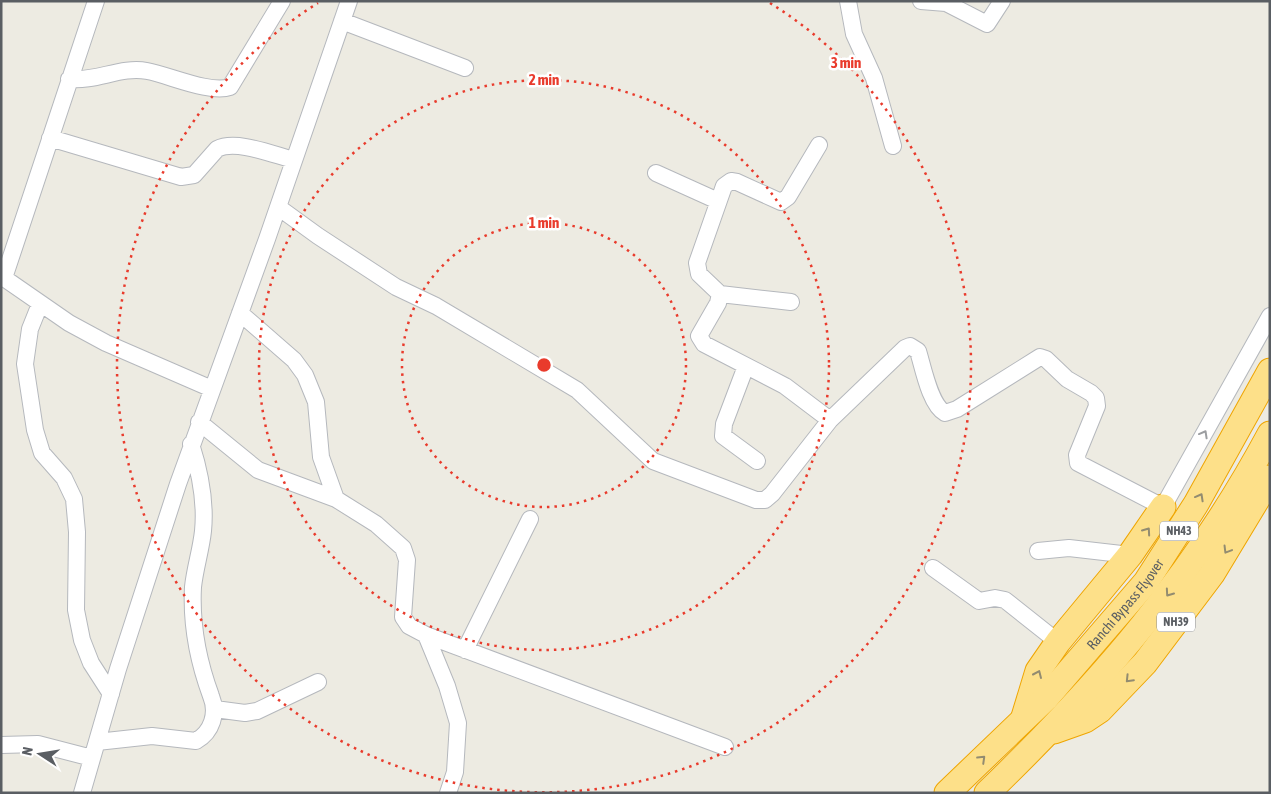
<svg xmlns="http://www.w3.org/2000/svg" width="1271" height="794" viewBox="0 0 1271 794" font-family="'Asap Condensed',sans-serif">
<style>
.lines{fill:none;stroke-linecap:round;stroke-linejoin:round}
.minor-casing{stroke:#b5b8bd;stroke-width:18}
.highway-casing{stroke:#efa500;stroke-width:27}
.minor{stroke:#fff;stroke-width:16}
.highway{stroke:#fde089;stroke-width:25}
.oneway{stroke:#9c9ea1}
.oneway2{stroke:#938c70}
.ring{fill:none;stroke:#e93b2c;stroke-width:2.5;stroke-dasharray:2.5 5}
.labels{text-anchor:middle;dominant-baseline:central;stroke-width:5;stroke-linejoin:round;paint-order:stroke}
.shield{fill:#fff;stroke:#8c8e92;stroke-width:1}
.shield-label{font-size:12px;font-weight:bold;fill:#5a5e63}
.street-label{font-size:14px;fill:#5a5e63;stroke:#fff}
.centre{fill:#e93b2c;stroke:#fff;stroke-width:2.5}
.ring-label{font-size:15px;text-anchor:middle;font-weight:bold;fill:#e93b2c;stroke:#fff;stroke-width:5;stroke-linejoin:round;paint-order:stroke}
</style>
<rect width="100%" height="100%" fill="#edebe2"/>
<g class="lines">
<g class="minor-casing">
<path id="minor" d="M 96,1 L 4,278 L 69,323 L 106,343 L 212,389
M 848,1 L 854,34 L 874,78 L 893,146
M 921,1 L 946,3 L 987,24 L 1002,1
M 342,21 L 465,68
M 69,79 C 96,82 121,66 147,71 C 169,75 210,94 230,87 L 282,1
M 50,138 L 181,177 L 194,175 L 217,149 C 236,139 274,155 294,160
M 819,145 L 788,197 L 781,202 L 737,182 L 731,181 L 724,186 L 697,263 L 699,274 L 720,294 L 718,303 L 699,336 L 704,344 L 785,386 L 830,420 L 905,348 L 910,346 L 918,351 C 923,367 930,405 945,413 L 957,409 L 1040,357 L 1046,359 L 1067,379 L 1091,393 L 1096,398 L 1097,406 L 1077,455 L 1078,463 L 1163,507 L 1270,316
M 656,173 L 718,201
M 278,207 L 318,236 L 396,287 L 436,306 L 577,390 L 653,461 L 756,500 L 765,500 L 772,494 L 830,420
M 720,294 L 791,302
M 40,304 L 30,329 L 25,364 L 35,430 L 42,453 L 64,478 L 74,499 L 77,532 L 76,610 L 82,640 L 91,663 L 111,694
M 240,313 L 294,360 L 305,375 L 316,402 L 321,457 L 336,499
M 746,366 L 724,424 L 723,436 L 757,461
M 199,422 L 258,470 L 336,499 L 376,524 L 403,548 L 407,560 L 403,617 L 409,626 L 426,635 L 447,686 L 458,723 L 455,772 L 448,793
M 1038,551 L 1069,548 L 1130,555
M 933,568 L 979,601 L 995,598 L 1005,600 L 1058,642
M 426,635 L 725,747
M 465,650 L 530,519
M 215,709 L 245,713 L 257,711 L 318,682
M 97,742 L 152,736 L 196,741 C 212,732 218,713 211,696 C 198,661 191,625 193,587 C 195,568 201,550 203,531 C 206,501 200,472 191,444
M 1,745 L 38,744 L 92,758
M 82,793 L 118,669 L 178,484 L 267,239 L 349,1"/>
</g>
<g class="highway-casing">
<g id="highway">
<path d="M 1024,717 L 1038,671 L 1058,642 L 1130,555 L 1163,507"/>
<path d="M 1054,731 L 1085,720 L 1100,710 L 1145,663 L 1212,574 L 1270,478"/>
<path id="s1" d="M 947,793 L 1046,698 L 1146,582 L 1196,504 L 1270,371"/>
<path d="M 987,793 C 1101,683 1195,574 1270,434"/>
</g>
</g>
<use href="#minor" class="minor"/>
<use href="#highway" class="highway"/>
</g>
<defs><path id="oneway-chevron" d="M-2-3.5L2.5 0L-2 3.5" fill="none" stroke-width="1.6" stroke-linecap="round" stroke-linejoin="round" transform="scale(1.25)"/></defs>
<use class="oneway" href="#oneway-chevron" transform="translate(1204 434) rotate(-61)"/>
<g class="oneway2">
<use href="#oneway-chevron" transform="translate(1200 497) rotate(-61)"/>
<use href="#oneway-chevron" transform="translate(1147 531) rotate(-55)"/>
<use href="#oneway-chevron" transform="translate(1227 550) rotate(121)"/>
<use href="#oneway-chevron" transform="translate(1169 593) rotate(125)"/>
<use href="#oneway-chevron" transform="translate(1038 674) rotate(-66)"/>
<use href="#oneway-chevron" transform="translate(1129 679) rotate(134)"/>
<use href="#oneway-chevron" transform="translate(982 759) rotate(-44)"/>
</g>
<g class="ring">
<circle cx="544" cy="365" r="142"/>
<circle cx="544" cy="365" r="285"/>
<path d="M770 3A427 427 0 1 1 318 3"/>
</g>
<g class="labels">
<g class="shield">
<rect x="1160" y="521.5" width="38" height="19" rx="4"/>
<rect x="1157" y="612.5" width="38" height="19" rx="4"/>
</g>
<g class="shield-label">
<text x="1179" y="531">NH43</text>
<text x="1176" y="622">NH39</text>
</g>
<g class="street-label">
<text stroke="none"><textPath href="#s1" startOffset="260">Ranchi Bypass Flyover</textPath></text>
</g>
</g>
<circle cx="544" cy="365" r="8" class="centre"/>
<g class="ring-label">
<text x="846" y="68">3 min</text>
<text x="544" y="85">2 min</text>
<text x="544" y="228">1 min</text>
</g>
<rect width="1271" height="794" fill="none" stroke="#5a5e63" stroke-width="5"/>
<g transform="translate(40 754) rotate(282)" stroke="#ffffff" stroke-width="4" paint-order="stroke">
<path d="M0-4L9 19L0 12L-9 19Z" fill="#5a5e63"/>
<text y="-8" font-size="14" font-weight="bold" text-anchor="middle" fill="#5a5e63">N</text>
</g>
</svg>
